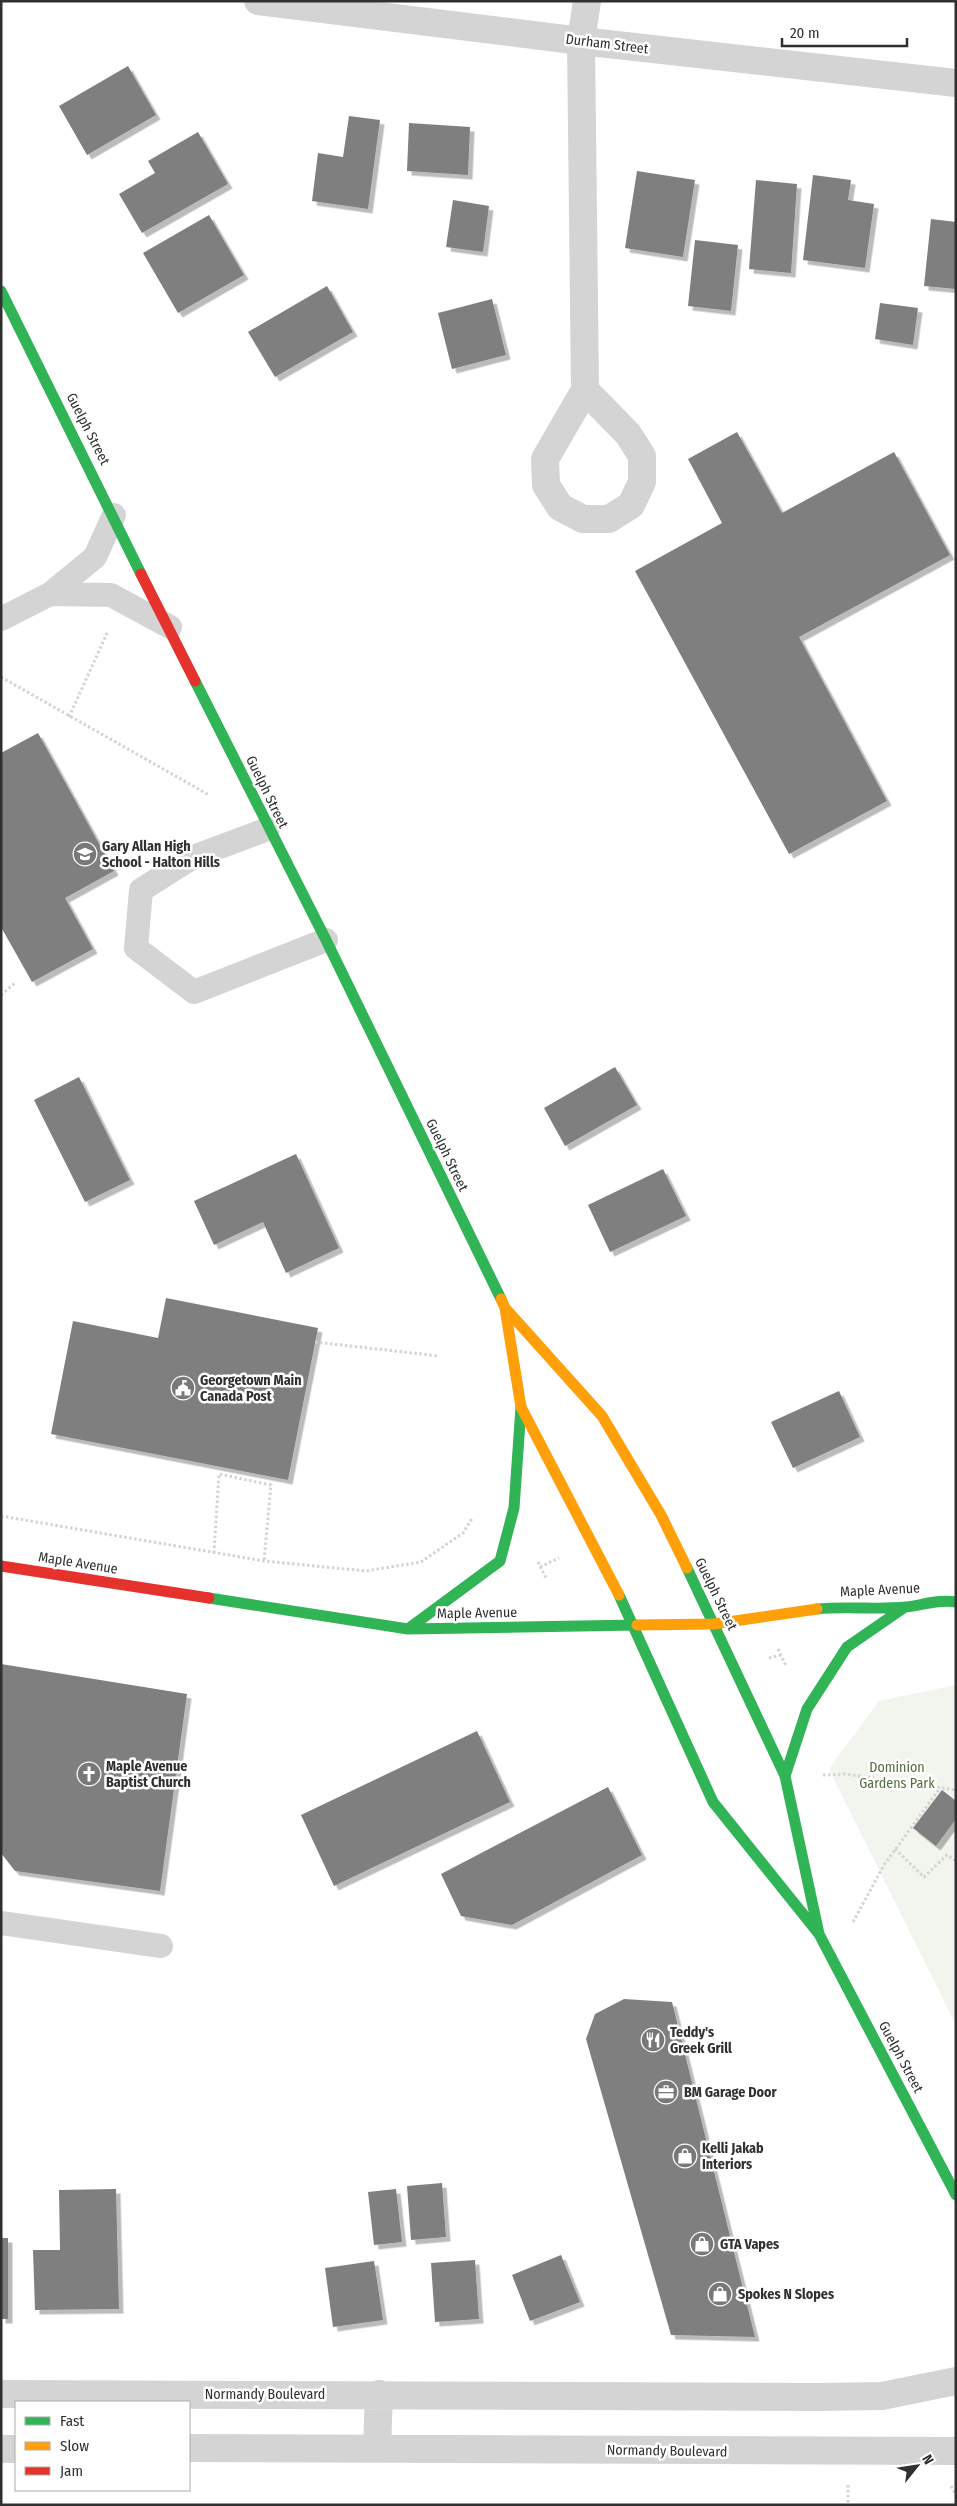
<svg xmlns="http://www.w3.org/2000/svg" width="957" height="2506" viewBox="0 0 957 2506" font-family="'Fira Sans Condensed',sans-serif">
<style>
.green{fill:#f1f5ed}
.building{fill:#7f7f7f;filter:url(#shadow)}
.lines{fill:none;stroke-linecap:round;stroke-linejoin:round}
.path{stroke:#d4d4d4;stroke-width:3;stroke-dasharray:2.5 2.5;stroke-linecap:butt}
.lane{stroke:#d4d4d4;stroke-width:24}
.street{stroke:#d4d4d4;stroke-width:28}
.fast{stroke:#30b455;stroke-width:11}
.slow{stroke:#ff9f0a;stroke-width:11}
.jam{stroke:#e5322d;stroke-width:11}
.labels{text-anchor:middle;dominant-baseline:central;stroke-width:5;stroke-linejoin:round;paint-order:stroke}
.street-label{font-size:14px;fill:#303030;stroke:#fff}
.poi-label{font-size:14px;font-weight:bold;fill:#303030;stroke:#fff;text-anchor:start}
.park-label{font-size:14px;fill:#536d3d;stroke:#fff}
</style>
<defs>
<filter id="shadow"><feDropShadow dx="4.5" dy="4.5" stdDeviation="0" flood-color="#0004"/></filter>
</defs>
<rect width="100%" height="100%" fill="#fff"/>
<path class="green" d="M 956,1685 L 956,2025 L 829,1769 L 879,1701 Z"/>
<path class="building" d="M 128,66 L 156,115 L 87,155 L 59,106 Z
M 349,116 L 380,120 L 368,209 L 312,201 L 318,153 L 343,157 Z
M 409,123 L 470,127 L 468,175 L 407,171 Z
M 198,132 L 228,184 L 142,233 L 119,194 L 155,173 L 148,161 Z
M 637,171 L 695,180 L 683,257 L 625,248 Z
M 813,175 L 851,180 L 848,200 L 874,204 L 865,268 L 803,260 Z
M 756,180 L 797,184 L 791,273 L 749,269 Z
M 453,200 L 489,206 L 483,252 L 446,247 Z
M 209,215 L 244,275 L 178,313 L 143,253 Z
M 931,219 L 956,222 L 956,289 L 924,286 Z
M 695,240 L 738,245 L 731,311 L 688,306 Z
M 327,286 L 353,332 L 275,377 L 248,332 Z
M 492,299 L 506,355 L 452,369 L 438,313 Z
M 880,303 L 918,308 L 913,345 L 875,339 Z
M 737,432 L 782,513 L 894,452 L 950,555 L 799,637 L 887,801 L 789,854 L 635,571 L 722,523 L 688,459 Z
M 38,733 L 114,871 L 65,898 L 93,949 L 32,982 L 1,927 L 1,753 Z
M 615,1067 L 637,1105 L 565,1146 L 544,1108 Z
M 79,1077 L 130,1180 L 85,1202 L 34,1100 Z
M 296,1154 L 339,1248 L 286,1273 L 263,1222 L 214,1245 L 194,1201 Z
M 663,1169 L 686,1216 L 610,1252 L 588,1205 Z
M 166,1298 L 318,1328 L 288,1480 L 51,1434 L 73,1321 L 158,1338 Z
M 839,1391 L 860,1437 L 793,1468 L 771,1422 Z
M 1,1664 L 187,1694 L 160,1891 L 15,1871 L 1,1853 Z
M 477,1731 L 510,1802 L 334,1886 L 301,1815 Z
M 608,1787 L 642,1855 L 512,1925 L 461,1916 L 441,1874 Z
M 942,1790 L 956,1801 L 956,1819 L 936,1846 L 913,1828 Z
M 624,1999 L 672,2002 L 755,2337 L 671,2335 L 586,2039 L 595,2014 Z
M 442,2183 L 446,2237 L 411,2240 L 407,2186 Z
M 116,2189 L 119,2309 L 35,2310 L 33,2250 L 60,2250 L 59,2190 Z
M 396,2189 L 402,2242 L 374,2245 L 368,2192 Z
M 1,2238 L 8,2238 L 8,2319 L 1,2319 Z
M 561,2255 L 580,2302 L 530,2321 L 512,2275 Z
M 475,2260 L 479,2319 L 435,2322 L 431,2263 Z
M 374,2261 L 383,2320 L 333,2327 L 325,2268 Z"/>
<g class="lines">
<path class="path" d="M 1,677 L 209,795
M 69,717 L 108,631
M 1,995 L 16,982
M 315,1342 L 439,1356
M 1,1516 L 264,1561 L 366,1571 L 421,1562 L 463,1533 L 473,1517
M 214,1553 L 219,1474 L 271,1485 L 264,1561
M 538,1562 L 547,1580
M 540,1567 L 559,1558
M 778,1649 L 786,1666
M 769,1658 L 781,1655
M 823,1775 L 845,1774 L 956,1790
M 895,1849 L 924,1877 L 947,1855 L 956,1861
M 853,1922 L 884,1865 L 940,1788
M 848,2485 L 848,2505
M 951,2486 L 956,2495"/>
<path class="lane" d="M 50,594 L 111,595 L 170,627
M 1,619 L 50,594 L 95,557 L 114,515
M 268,829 L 193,857 L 141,890 L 136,948 L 194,992 L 326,940
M 1,1923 L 161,1946"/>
<path class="street" d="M 258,1 L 581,41 L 956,83
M 585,390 L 628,434 L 642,456 L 642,482 L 631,505 L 609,519 L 583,519 L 560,507 L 546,485 L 545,459 L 585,390 L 581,41 L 587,1
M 1,2394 L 818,2397 L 882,2396 L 956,2381
M 189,2448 L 956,2451
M 377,2448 L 379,2394
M 1,2449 L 16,2449"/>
<path class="fast" d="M 1,291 L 141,574
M 195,681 L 326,940 L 501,1299
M 687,1568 L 785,1776 L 819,1934
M 619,1595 L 713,1802 L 819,1934 L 956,2195
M 209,1598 L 408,1629 L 637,1625
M 817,1609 C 847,1606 877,1610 906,1607 C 923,1605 939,1599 956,1602
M 408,1629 L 500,1561 L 514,1508 L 521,1407
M 785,1776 L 807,1709 L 847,1647 L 905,1607"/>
<path class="slow" d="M 501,1299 L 505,1308 L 602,1416 L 661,1515 L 687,1568
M 505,1308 L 521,1407 L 619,1595
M 637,1625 L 714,1624 L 817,1609"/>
<path class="jam" d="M 141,574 L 195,681
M 1,1566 L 209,1598"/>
</g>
<defs>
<g id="school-disc" transform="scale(1.25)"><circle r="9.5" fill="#787878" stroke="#fff"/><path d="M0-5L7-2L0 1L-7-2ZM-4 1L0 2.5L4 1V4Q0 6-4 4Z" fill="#fff"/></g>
<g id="civic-disc" transform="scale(1.25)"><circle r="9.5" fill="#787878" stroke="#fff"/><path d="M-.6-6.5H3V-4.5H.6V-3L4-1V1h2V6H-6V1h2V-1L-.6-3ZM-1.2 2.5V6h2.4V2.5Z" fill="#fff"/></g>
<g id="church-disc" transform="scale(1.25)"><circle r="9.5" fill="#787878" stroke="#fff"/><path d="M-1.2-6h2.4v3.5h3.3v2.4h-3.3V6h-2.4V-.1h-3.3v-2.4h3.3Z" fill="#fff"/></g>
<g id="restaurant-disc" transform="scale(1.25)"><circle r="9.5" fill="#787878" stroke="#fff"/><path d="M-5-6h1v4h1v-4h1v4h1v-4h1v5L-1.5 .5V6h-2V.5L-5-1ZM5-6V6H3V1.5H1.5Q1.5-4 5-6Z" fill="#fff"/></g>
<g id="office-disc" transform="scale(1.25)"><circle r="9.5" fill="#787878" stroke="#fff"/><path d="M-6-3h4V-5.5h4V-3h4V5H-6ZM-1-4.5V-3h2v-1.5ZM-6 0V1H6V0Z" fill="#fff"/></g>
<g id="shop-disc" transform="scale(1.25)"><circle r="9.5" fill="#787878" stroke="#fff"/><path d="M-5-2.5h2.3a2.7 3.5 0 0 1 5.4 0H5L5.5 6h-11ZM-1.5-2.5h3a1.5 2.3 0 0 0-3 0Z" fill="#fff"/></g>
</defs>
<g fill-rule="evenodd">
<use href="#school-disc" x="85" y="854"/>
<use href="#civic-disc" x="183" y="1388"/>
<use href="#church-disc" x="89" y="1774"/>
<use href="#restaurant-disc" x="653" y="2040"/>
<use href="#office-disc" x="666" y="2092"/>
<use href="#shop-disc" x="685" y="2156"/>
<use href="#shop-disc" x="702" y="2244"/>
<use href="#shop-disc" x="720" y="2294"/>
</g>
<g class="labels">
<g class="street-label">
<text transform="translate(607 44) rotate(7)">Durham Street</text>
<text transform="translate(88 429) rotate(63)">Guelph Street</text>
<text transform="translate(267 792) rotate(64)">Guelph Street</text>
<text transform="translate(447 1155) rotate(64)">Guelph Street</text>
<text transform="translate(78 1563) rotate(9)">Maple Avenue</text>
<text transform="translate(880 1590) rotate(-3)">Maple Avenue</text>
<text transform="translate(716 1594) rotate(64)">Guelph Street</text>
<text transform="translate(477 1613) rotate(-1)">Maple Avenue</text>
<text transform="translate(901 2057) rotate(62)">Guelph Street</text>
<text x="265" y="2394">Normandy Boulevard</text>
<text transform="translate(667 2451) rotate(1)">Normandy Boulevard</text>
</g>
<g class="poi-label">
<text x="102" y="846">Gary Allan High<tspan x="102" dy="16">School - Halton Hills</tspan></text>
<text x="200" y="1380">Georgetown Main<tspan x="200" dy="16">Canada Post</tspan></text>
<text x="106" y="1766">Maple Avenue<tspan x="106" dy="16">Baptist Church</tspan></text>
<text x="670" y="2032">Teddy's<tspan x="670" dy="16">Greek Grill</tspan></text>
<text x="684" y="2092">BM Garage Door</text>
<text x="702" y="2148">Kelli Jakab<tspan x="702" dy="16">Interiors</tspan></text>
<text x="720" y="2244">GTA Vapes</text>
<text x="738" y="2294">Spokes N Slopes</text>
</g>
<g class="park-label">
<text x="897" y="1767">Dominion<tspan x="897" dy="16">Gardens Park</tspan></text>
</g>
</g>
<rect width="957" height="2506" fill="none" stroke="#303030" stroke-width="5"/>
<rect x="15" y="2401" width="175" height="90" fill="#ffffff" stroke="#acacac"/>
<rect x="25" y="2417" width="25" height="8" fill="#30b455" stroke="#acacac"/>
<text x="60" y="2426" font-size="15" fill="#303030">Fast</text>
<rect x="25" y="2442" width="25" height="8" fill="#ff9f0a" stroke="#acacac"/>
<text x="60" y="2451" font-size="15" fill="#303030">Slow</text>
<rect x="25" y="2467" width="25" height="8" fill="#e5322d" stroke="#acacac"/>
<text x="60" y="2476" font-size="15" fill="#303030">Jam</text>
<g transform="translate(917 2466) rotate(60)" stroke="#ffffff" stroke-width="4" paint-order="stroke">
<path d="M0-4L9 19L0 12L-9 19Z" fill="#303030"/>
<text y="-8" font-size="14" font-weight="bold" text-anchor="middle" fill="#303030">N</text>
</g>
<path d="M782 38v8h125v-8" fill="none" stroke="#303030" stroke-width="2.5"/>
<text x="790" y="38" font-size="15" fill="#303030" stroke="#ffffff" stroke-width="4" paint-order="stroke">20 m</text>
</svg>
